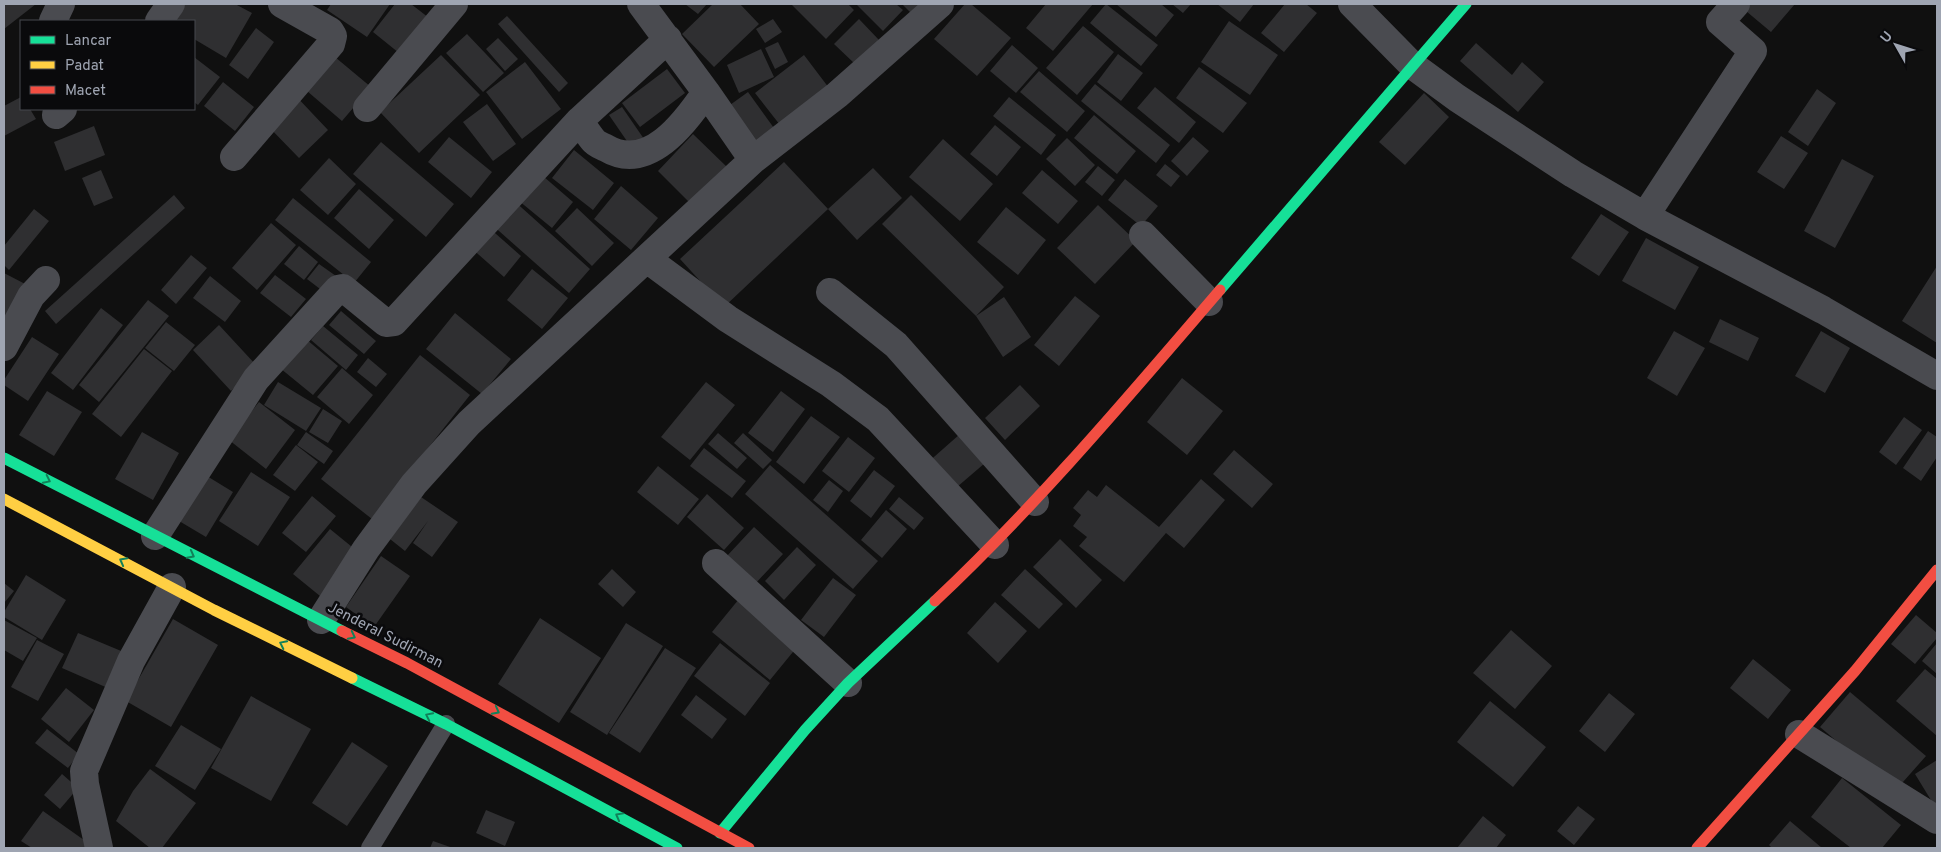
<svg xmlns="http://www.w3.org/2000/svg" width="1941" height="852" viewBox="0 0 1941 852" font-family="Overpass,sans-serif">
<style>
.building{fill:#2f2f31}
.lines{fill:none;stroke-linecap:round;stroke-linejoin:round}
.lane{stroke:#4a4b50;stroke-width:18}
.street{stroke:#4a4b50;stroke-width:28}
.fast{stroke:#16e098;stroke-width:11}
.slow{stroke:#ffcf43;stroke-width:11}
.jam{stroke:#f24e42;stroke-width:11}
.oneway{stroke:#118059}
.labels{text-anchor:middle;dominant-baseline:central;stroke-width:5;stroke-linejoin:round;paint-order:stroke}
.street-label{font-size:15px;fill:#9fa5b2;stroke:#0a0a0c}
</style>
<rect width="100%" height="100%" fill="#101010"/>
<path class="building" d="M 4,4 L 36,4 L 4,29 Z
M 178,4 L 235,4 L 252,13 L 226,58 L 194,39 L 194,21 L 168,21 Z
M 331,4 L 390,4 L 367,37 L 327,10 Z
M 395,4 L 411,4 L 433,21 L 404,57 L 373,32 Z
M 685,4 L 707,4 L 698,14 Z
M 713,4 L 740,4 L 759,24 L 714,67 L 682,34 Z
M 791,4 L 848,4 L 854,10 L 826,39 Z
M 856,4 L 896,4 L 903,10 L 883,31 Z
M 902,4 L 926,4 L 914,16 Z
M 965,4 L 971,4 L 1011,38 L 977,76 L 934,39 Z
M 1046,4 L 1093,4 L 1053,51 L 1026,28 Z
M 1106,4 L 1158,45 L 1141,66 L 1090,23 Z
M 1116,4 L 1161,4 L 1174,15 L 1156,37 Z
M 1172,4 L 1191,4 L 1183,13 Z
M 1217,4 L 1254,4 L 1240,22 Z
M 1285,4 L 1306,4 L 1317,13 L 1284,52 L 1261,33 Z
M 1742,4 L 1795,4 L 1771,32 L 1740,6 Z
M 507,16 L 568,83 L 559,92 L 498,24 Z
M 773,19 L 782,32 L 765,43 L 756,29 Z
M 859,19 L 879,40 L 855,64 L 834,44 Z
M 1229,21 L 1278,55 L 1250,95 L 1201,62 Z
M 1083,26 L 1114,52 L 1077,95 L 1046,68 Z
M 256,28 L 274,42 L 248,79 L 229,65 Z
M 467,34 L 504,73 L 483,92 L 446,53 Z
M 498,38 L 518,59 L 505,71 L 486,49 Z
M 778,42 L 788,62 L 775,69 L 765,48 Z
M 1476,43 L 1512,75 L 1522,62 L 1544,82 L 1518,112 L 1460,61 Z
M 1012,45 L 1038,68 L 1016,93 L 990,71 Z
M 761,49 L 774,77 L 739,93 L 727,65 Z
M 329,52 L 371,87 L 342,121 L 300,85 Z
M 1118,54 L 1143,73 L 1121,101 L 1097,82 Z
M 441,55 L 480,95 L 419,153 L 380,112 Z
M 804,55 L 829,88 L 780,125 L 755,93 Z
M 194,57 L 220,77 L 198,105 L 194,102 Z
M 525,62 L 561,109 L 522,139 L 486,92 Z
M 1199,67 L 1247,103 L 1223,133 L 1176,98 Z
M 667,69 L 685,93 L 640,127 L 622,103 Z
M 1039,71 L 1085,111 L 1067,132 L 1020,92 Z
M 223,82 L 254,107 L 235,131 L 204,106 Z
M 1095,84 L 1170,145 L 1156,163 L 1081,101 Z
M 1155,87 L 1196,122 L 1179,143 L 1137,108 Z
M 1817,89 L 1836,103 L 1808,146 L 1788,132 Z
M 748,92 L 779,135 L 754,153 L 723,110 Z
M 1424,93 L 1449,117 L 1405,165 L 1379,142 Z
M 294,94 L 328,130 L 299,158 L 265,123 Z
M 21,97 L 21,109 L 30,109 L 36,119 L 4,136 L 4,106 Z
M 1009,97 L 1056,135 L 1041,155 L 993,116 Z
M 487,104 L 516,144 L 493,161 L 463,122 Z
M 622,107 L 644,139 L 631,147 L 609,115 Z
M 1094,115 L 1136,151 L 1117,174 L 1074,138 Z
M 995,125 L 1021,147 L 997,176 L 970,154 Z
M 94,126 L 105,155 L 65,171 L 54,142 Z
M 693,134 L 728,168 L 692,205 L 658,171 Z
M 1781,136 L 1808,153 L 1784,189 L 1757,172 Z
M 449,137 L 492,172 L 471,198 L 428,162 Z
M 1193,137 L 1209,151 L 1187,176 L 1171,161 Z
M 1067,138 L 1095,165 L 1075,186 L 1046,159 Z
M 943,139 L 993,184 L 960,221 L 909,177 Z
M 381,142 L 454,204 L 426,237 L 353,174 Z
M 574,150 L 614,183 L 593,210 L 552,178 Z
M 329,158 L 356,184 L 328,215 L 300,190 Z
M 1842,159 L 1874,176 L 1835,248 L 1804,231 Z
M 784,162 L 828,209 L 724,307 L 680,259 Z
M 1165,164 L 1180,176 L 1171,187 L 1156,175 Z
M 1098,166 L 1115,180 L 1102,196 L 1085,182 Z
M 873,168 L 902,198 L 857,240 L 828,209 Z
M 101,170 L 113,198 L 94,206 L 82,178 Z
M 536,170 L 573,202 L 552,228 L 513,196 Z
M 1042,170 L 1078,201 L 1058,224 L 1022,193 Z
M 1125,179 L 1158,206 L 1141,226 L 1108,200 Z
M 621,186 L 658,218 L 631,250 L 594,219 Z
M 359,189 L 394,220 L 369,249 L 334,218 Z
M 174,195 L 185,208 L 56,324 L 45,311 Z
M 911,195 L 1004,287 L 976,316 L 1004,297 L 1031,337 L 1003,357 L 976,316 L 882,224 Z
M 293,198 L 371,262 L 354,283 L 275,220 Z
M 512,199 L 590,269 L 569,293 L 490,223 Z
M 1098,205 L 1136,241 L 1095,284 L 1057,248 Z
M 1006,207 L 1046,240 L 1018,275 L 977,242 Z
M 577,208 L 614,243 L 592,266 L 555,231 Z
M 34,209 L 49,221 L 9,270 L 4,265 L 4,246 Z
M 1601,214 L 1629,232 L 1599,276 L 1571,258 Z
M 271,223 L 296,245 L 257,290 L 232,268 Z
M 487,226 L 521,256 L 504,277 L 470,247 Z
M 1646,238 L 1699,267 L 1675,310 L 1622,281 Z
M 299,246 L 318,262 L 304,280 L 284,264 Z
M 191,255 L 207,268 L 176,304 L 161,290 Z
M 319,264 L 336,276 L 324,292 L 307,279 Z
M 1937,266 L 1937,343 L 1902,321 Z
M 532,269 L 568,298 L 542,329 L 507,300 Z
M 4,273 L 29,286 L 4,335 Z
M 275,275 L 306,299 L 291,317 L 260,293 Z
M 210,276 L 241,301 L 225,322 L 193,298 Z
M 1075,296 L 1100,316 L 1059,366 L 1034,345 Z
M 148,300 L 169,316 L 99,402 L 79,385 Z
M 101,308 L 123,325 L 73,390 L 51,373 Z
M 341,311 L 376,341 L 364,354 L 329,325 Z
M 455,313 L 511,359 L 482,394 L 426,349 Z
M 1720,319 L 1759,338 L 1748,361 L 1709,342 Z
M 166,322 L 195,345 L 174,371 L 145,348 Z
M 219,325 L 256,365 L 231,391 L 193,350 Z
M 323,326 L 358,355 L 346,370 L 311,340 Z
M 1674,331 L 1705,348 L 1677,396 L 1647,378 Z
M 1821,331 L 1850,348 L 1825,393 L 1795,376 Z
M 300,334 L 338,366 L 313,395 L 275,364 Z
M 32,337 L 59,354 L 28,401 L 4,385 L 4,380 Z
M 144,349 L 172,371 L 121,437 L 92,414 Z
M 420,355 L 470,395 L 372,519 L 321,479 Z
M 368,358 L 387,374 L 376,387 L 357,372 Z
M 342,368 L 373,395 L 349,424 L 317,397 Z
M 1182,378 L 1223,411 L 1187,455 L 1147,422 Z
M 278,382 L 321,408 L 306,431 L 264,405 Z
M 706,382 L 735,405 L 690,460 L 661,437 Z
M 1020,385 L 1040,406 L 1005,440 L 985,418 Z
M 47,391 L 82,412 L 54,456 L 19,435 Z
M 781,391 L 805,409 L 773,452 L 748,433 Z
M 259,402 L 295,430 L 266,469 L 229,440 Z
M 323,409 L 342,421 L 328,443 L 309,432 Z
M 811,416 L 840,437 L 804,484 L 776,462 Z
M 1904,417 L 1922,430 L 1896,465 L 1879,452 Z
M 1928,431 L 1937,437 L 1937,457 L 1921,481 L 1903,468 Z
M 142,432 L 179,453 L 153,500 L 115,479 Z
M 306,432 L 333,451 L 324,464 L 297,445 Z
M 718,433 L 747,458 L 737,469 L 708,444 Z
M 743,433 L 772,460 L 763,469 L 734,443 Z
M 960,434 L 985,463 L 950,493 L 926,464 Z
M 848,437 L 875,458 L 849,492 L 822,471 Z
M 296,445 L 318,462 L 295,491 L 273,475 Z
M 704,448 L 746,481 L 732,498 L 690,466 Z
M 1234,450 L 1273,484 L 1252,508 L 1213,474 Z
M 770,465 L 878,561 L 853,589 L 745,494 Z
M 658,466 L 699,499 L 678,525 L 637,492 Z
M 874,470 L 895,486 L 871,518 L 850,501 Z
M 251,472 L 290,497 L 258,546 L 219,521 Z
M 202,473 L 233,492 L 206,537 L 174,518 Z
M 1201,479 L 1225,500 L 1184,548 L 1166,533 L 1124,582 L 1079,546 L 1087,537 L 1073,526 L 1081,515 L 1073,508 L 1088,490 L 1097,497 L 1106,485 L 1159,527 Z
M 829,480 L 843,491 L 828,512 L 813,500 Z
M 707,494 L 744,528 L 724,550 L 687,517 Z
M 312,496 L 336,516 L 306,552 L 282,533 Z
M 421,497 L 458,522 L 432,557 L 413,543 L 428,521 L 405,551 L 390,539 Z
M 899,497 L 924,518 L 914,530 L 889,509 Z
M 886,510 L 907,529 L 882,558 L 861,540 Z
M 754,527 L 783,554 L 755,584 L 726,557 Z
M 330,529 L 357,551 L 320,596 L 293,574 Z
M 1060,539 L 1102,580 L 1076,608 L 1033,567 Z
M 797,547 L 816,565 L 784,600 L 765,581 Z
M 381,556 L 410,576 L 374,627 L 346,607 Z
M 612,569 L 636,592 L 623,607 L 598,584 Z
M 1025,569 L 1063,604 L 1039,629 L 1001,595 Z
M 26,575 L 66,600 L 42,640 L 4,617 L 4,612 Z
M 833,578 L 856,595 L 824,637 L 801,620 Z
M 4,583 L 14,591 L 4,603 Z
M 739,599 L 797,647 L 770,680 L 712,632 Z
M 995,602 L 1027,631 L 998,663 L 967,633 Z
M 1916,615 L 1937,633 L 1937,638 L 1915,664 L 1891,644 Z
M 540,618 L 601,658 L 559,723 L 498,684 Z
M 173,619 L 218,645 L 171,727 L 126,701 Z
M 4,620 L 37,638 L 23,661 L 4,650 Z
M 626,623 L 663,646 L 607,735 L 570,712 Z
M 1511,630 L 1552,666 L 1515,709 L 1473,673 Z
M 78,633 L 126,653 L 110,689 L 62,668 Z
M 37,640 L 64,654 L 38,701 L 11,687 Z
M 720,643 L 770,683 L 745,716 L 694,676 Z
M 1937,643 L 1937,674 L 1922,661 Z
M 665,648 L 696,668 L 640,753 L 609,733 Z
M 1753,659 L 1791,690 L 1768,719 L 1730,688 Z
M 1925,669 L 1937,679 L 1937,736 L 1896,701 Z
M 66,688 L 94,710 L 69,742 L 41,719 Z
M 1850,692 L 1926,756 L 1895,791 L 1820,727 Z
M 1609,693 L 1635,714 L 1605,752 L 1579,731 Z
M 696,695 L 727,719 L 712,739 L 681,715 Z
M 251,696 L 311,729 L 271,801 L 211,768 Z
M 1490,701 L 1546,747 L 1513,787 L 1457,742 Z
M 181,725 L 221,749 L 195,790 L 155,766 Z
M 47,729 L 79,754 L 68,768 L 35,743 Z
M 352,742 L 388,766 L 347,826 L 312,803 Z
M 1937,760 L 1937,810 L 1915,774 Z
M 150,769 L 196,803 L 162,848 L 150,848 L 116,821 L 133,791 Z
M 62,774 L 78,788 L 60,809 L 44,795 Z
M 1842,778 L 1901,825 L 1882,848 L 1851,848 L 1811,817 Z
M 1578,806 L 1595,819 L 1574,845 L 1557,831 Z
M 486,810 L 515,822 L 505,846 L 476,833 Z
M 43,811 L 91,845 L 89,848 L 32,848 L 21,841 Z
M 1483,816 L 1506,835 L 1496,848 L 1457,848 Z
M 1790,821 L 1822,848 L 1772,848 L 1769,845 Z
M 433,841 L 453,848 L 430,848 Z"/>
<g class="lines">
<path class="lane" d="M 370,848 L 446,724"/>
<path class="street" d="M 641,4 L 706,92 L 753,160
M 1352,4 L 1412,65 L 1457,98 L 1573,174 L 1645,216 L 1823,310 L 1937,376
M 53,21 L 61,4
M 159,21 L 171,4
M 367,108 L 454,4
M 56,115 L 63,109
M 579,121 L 668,39
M 234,157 L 331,44 L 333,36 L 330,31 L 282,4
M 1645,216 L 1753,51 L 1720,22 L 1736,4
M 1143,235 L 1209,302
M 647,259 L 728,319 L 831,384 L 878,419 L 995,545
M 830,292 L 896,345 L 1035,502
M 4,347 L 31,296 L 46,280
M 155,536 L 256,379 L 338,289 L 343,288 L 386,323 L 394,322 L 579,121 C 584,127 588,134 593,140 C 596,144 602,146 606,148 C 648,173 685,123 706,92
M 716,563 L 848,683
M 321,620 L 366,549 L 414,484 L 469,423 L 753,160 L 837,95 L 940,4
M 1799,734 L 1937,820
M 99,848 L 85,784 L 84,771 L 131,661 L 172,587"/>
<path class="fast" d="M 1220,290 L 1466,4
M 4,458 L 342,631
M 352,678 L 446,724 L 677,848
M 720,833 L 805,730 L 848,683 L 935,601"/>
<path class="slow" d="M 4,499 L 214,610 L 352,678"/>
<path class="jam" d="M 935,601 C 1038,504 1128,397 1220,290
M 342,631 L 407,663 L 749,848
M 1697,848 L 1855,671 L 1937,570"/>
</g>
<defs><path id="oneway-chevron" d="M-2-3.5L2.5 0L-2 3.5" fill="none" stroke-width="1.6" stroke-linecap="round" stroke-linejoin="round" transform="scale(1.25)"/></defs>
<g class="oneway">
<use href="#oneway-chevron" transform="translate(47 480) rotate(26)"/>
<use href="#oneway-chevron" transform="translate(191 555) rotate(28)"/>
<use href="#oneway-chevron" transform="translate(123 561) rotate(-152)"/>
<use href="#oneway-chevron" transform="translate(352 636) rotate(27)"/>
<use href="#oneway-chevron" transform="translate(283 644) rotate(-154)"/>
<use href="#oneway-chevron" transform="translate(496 711) rotate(28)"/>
<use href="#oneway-chevron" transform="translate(429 716) rotate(-154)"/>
<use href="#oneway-chevron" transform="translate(619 816) rotate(-151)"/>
</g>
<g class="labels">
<g class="street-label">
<text transform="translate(385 636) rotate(27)">Jenderal Sudirman</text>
</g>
</g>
<rect width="1941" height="852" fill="none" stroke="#9fa5b2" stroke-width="10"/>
<rect x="20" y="20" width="175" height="90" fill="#0a0a0c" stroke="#46484e"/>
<rect x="30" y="36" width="25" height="8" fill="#16e098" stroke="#46484e"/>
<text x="65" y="45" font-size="15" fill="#9fa5b2">Lancar</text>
<rect x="30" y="61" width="25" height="8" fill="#ffcf43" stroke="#46484e"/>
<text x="65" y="70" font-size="15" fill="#9fa5b2">Padat</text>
<rect x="30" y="86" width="25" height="8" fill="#f24e42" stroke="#46484e"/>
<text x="65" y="95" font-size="15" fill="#9fa5b2">Macet</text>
<g transform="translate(1896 45) rotate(309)" stroke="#0a0a0c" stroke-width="4" paint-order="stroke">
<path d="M0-4L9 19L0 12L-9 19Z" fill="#9fa5b2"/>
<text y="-8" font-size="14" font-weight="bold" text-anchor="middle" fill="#9fa5b2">U</text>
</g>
</svg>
